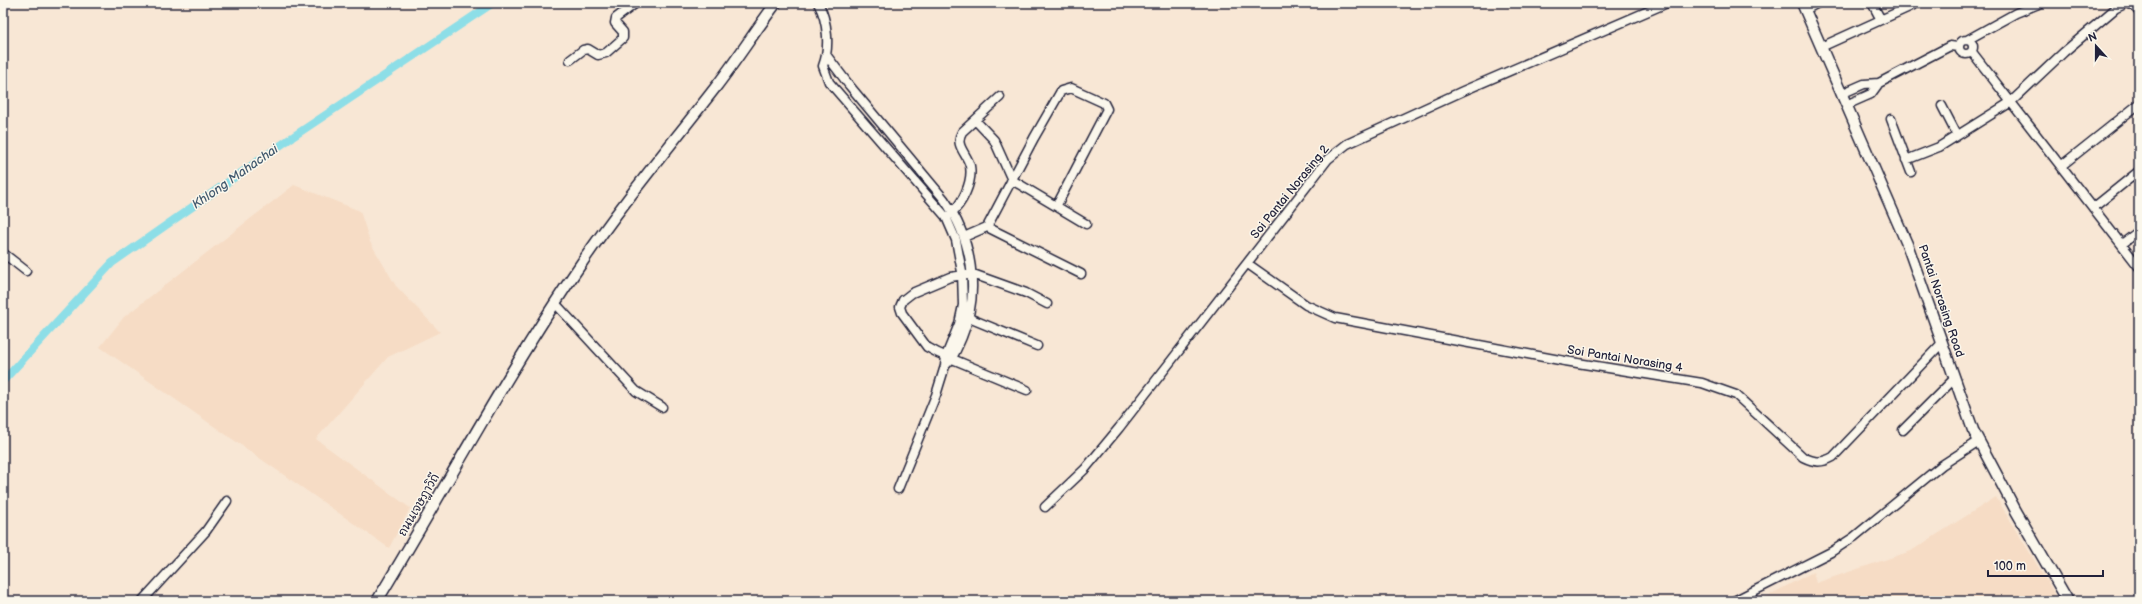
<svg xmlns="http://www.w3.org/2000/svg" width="2142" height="604" viewBox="0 0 2142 604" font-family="'Balsamiq Sans','Playpen Sans Thai',sans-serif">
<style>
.built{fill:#f6dcc5}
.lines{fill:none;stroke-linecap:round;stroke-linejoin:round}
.canal{stroke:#8ddee7;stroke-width:8}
.minor-casing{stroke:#22223b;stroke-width:11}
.tertiary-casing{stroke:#22223b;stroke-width:13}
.minor{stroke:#fbf7ec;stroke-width:8}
.tertiary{stroke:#fbf7ec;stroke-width:10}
.labels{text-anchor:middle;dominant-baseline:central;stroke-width:3;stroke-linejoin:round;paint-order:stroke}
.street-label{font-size:12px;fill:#22223b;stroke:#fbf7ec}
.water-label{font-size:13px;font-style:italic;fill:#425a6f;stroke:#fbf7ec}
</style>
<rect width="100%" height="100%" fill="#f8e7d5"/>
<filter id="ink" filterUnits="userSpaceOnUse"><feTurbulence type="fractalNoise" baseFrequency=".025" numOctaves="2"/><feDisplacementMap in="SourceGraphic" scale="8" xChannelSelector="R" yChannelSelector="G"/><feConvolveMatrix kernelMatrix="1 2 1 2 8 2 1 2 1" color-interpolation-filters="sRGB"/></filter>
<g filter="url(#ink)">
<path class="built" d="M 294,185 L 360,211 L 370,242 L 396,286 L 440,332 L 388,357 L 316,439 L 410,508 L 389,548 L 100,347 L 124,317 Z
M 1996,497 L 2059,601 L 1758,601 L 1813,572 L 1816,583 L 1911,551 Z"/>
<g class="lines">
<path class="canal" d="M 3,381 L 112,263 L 291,138 L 493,3"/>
<g class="minor-casing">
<path id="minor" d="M 818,3 C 828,21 830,48 823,66 L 829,82 L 946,217 L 956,240 L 962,272 L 963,305 L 959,324 L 946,356 L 945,366 L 936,395 L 898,489
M 1872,3 L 1881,20
M 1805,10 L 1818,3
M1959 47a7 7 0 1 1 14 0a7 7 0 1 1-14 0Z
M 1967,40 L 2016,13 L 2041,3
M 1821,47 L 1918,3
M 1972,52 L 2139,267
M 827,56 L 849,85 L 944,199 C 972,239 981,291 962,337 C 957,348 954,357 945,366
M 570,60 L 583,50 L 588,49 L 598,55 L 606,53 L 623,38 L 623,32 L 615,23 L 616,18 L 636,3
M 1841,94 L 1864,84 L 1879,83 L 1950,46 L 1958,47
M 1846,105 L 1871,94 L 1879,83
M 1942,106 L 1957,135
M 1891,119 L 1911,172
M 975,120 L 994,140 L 1012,180 L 1086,224
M 1906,160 L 1939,147 L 2011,102 L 2064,52 L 2116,8 L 2127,3 L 2134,6 L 2139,12
M 2061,166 L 2139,104
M 2093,208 L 2139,171
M 950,214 C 962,205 973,182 970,166 C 967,153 954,146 962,132 L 1000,97
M 987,227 L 1034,138 L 1061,91 L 1071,88 L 1104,103 L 1107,109 L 1057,205
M 964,237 L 987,227 L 1081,274
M 2122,244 L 2139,231
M 3,253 L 26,271
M 1248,264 L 1306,305 L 1335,318 L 1565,361 L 1702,383 L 1736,395 L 1803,457 C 1815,463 1822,463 1833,457 L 1941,344
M 555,303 L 636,391 L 662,407
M 969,318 L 1037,346
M 1027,390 L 938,353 L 927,347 L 902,313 L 900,307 L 903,300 L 912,293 L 950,277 L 973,274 L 1026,293 L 1047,304
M 1903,430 L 1954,379
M 1045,507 L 1085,469 L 1119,428 L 1328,159 L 1347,144 L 1463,91 L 1667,3
M 142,601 L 206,531 L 227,501
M 1734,601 L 1831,552 L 1854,537 L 1942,465 L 1979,441"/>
</g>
<g class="tertiary-casing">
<path id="tertiary" d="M 1802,3 L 1907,244 L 1973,430 L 2016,511 L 2068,601
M 377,601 C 445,489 507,372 581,264 C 622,203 670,146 715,88 C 736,61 755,31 776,3"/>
</g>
<use href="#minor" class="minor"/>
<use href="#tertiary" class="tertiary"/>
</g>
</g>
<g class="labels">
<g class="street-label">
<text transform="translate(1290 192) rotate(-51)">Soi Pantai Norasing 2</text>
<text transform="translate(1941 301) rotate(71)">Pantai Norasing Road</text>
<text transform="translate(1625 359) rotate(9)">Soi Pantai Norasing 4</text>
<text transform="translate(419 505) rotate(-60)">ถนนเจษฎาวิถี</text>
</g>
<g class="water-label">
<text transform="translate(235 177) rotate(-35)">Khlong Mahachai</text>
</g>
</g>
<rect width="2142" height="604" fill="none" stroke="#fbf7ec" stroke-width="16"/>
<rect x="8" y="8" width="2126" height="588" fill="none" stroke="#22223b" stroke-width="1.5" filter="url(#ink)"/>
<g transform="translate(2096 46) rotate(339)" stroke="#fbf7ec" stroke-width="3" paint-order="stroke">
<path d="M0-3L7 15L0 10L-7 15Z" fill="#22223b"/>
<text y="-6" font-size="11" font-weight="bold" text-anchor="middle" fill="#22223b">N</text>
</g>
<path d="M1988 570v6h115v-6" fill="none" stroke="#22223b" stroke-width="2"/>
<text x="1994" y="570" font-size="12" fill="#22223b" stroke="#fbf7ec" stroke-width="3" paint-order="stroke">100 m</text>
</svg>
